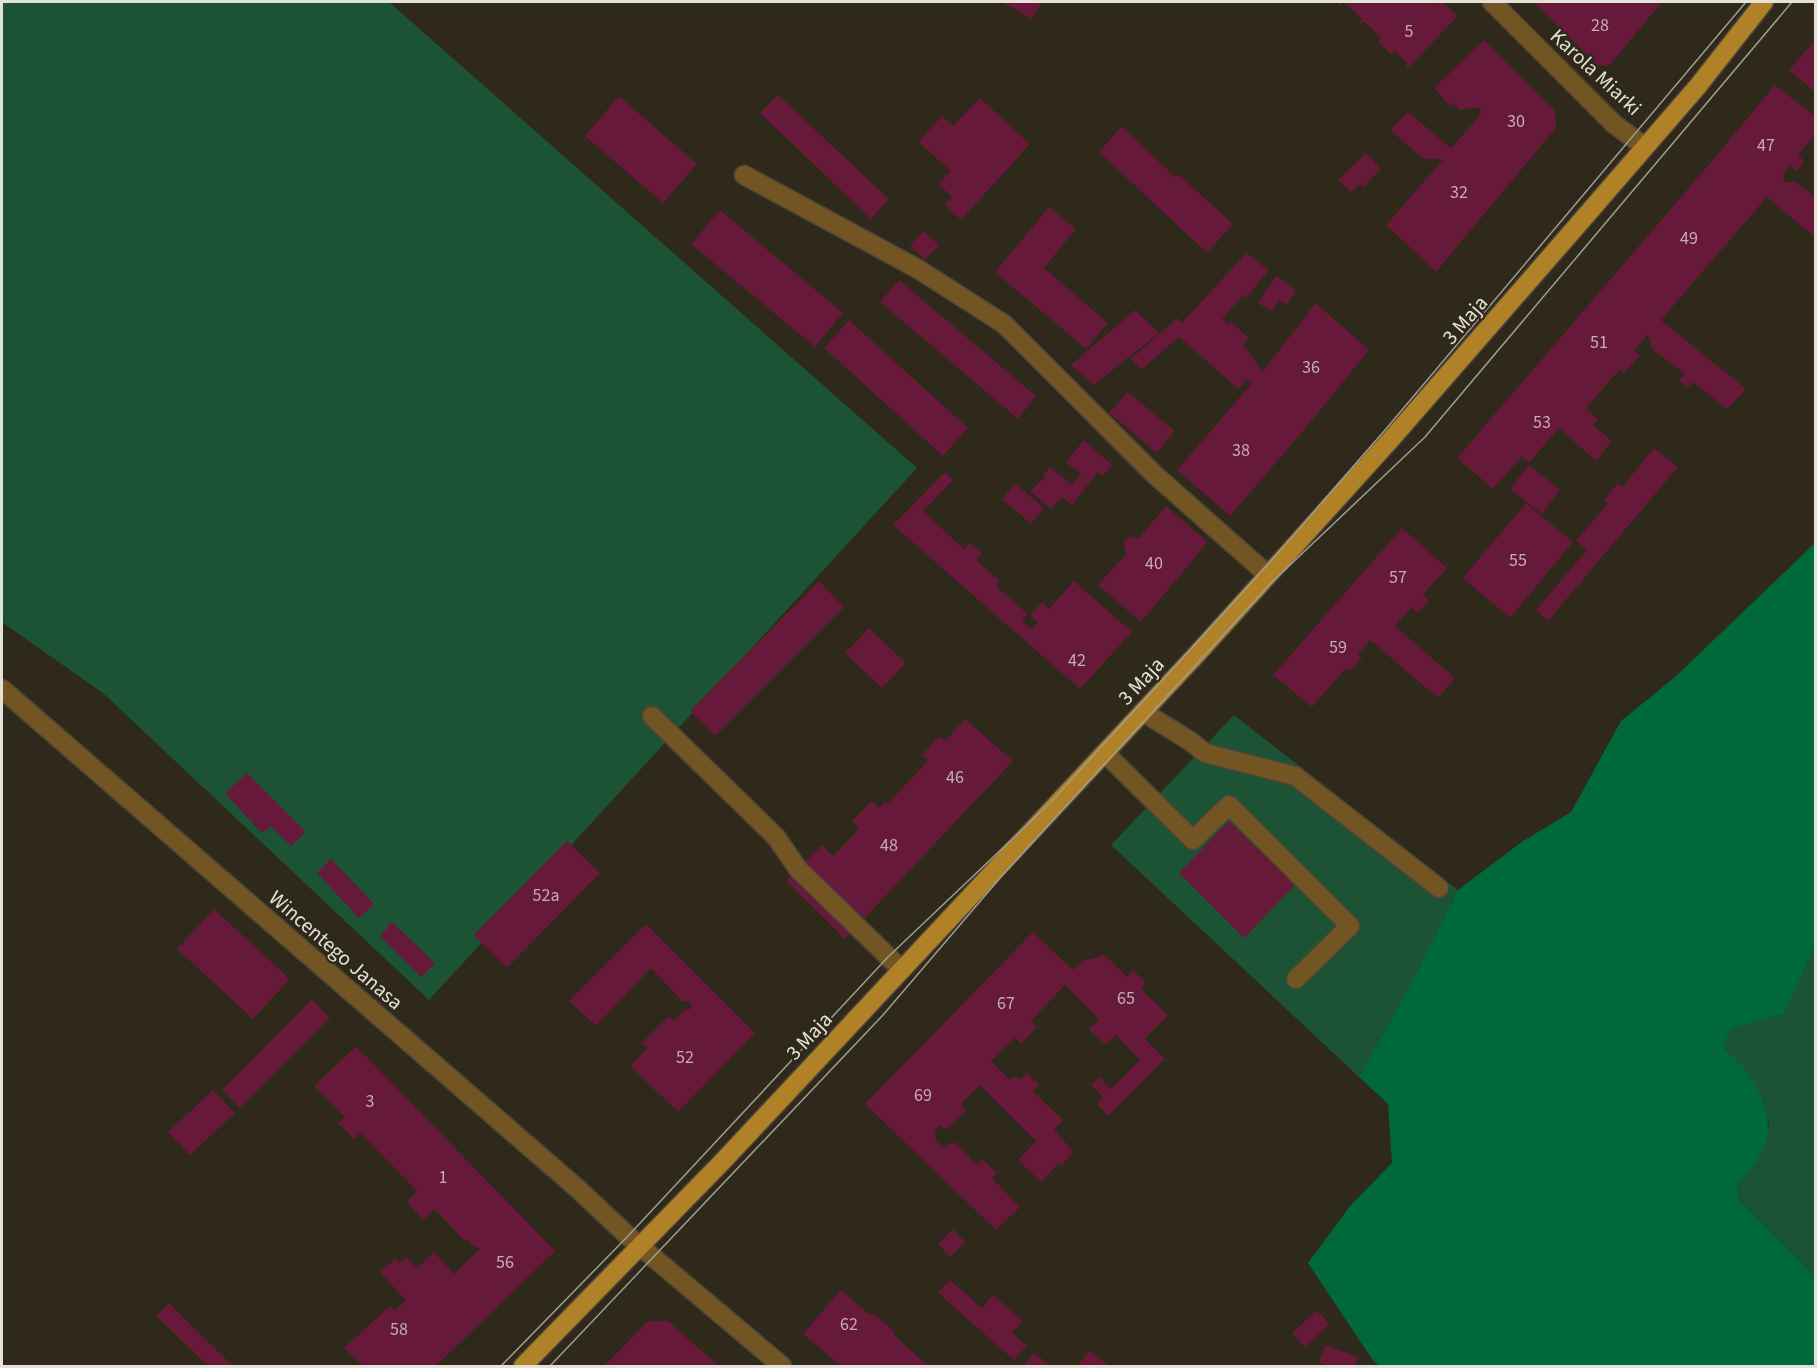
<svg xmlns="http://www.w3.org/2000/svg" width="1817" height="1368" viewBox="0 0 1817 1368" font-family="'Source Sans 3',sans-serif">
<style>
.green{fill:#1c5335}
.forest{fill:#00693b}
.building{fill:#661939}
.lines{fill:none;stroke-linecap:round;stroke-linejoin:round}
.minor-casing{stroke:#4b4638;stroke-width:21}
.major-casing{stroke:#4b4638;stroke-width:21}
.minor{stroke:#725522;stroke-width:18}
.major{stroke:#b18128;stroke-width:18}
.tram{stroke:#a09c90;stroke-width:1.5}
.labels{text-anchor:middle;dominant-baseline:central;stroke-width:4.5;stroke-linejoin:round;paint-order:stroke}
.number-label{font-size:18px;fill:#c4afb0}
.street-label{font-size:21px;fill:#e4e1d7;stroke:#2e291a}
</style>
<rect width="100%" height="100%" fill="#2e291a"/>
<path class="green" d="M 2,2 L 389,2 L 917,468 L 429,1000 L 104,694 L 2,622 Z
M 1234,715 L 1458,890 L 1411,983 L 1359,1077 L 1111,845 Z
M 1815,946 L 1815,1276 L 1740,1201 L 1737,1186 C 1754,1165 1765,1149 1769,1122 L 1725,1051 L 1726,1038 L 1733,1028 L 1784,1014 Z"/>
<path class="forest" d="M 1815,543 L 1815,946 L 1784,1014 L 1733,1028 L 1726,1038 L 1725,1050 C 1731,1056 1740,1062 1745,1069 C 1759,1089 1772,1115 1767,1139 C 1762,1156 1748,1172 1737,1186 L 1740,1201 L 1815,1276 L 1815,1366 L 1379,1366 L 1372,1359 L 1308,1263 L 1350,1206 L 1392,1163 L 1388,1104 L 1359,1077 L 1411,983 L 1458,890 L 1523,841 L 1571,812 L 1621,721 L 1675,677 Z"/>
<path class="building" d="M 1002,2 L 1042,2 L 1032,19 Z
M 1337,2 L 1433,2 L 1437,5 L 1440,2 L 1443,2 L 1458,16 L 1407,69 L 1405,67 L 1408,64 L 1395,51 L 1392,55 L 1378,41 L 1381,38 L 1364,21 L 1361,24 L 1358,22 L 1362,19 L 1344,2 L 1341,6 Z
M 1534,2 L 1662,2 L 1610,65 L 1598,66 Z
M 1816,39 L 1816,93 L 1789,70 Z
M 1484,40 L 1555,111 L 1556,128 L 1436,272 L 1386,225 L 1443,160 L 1422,158 L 1390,130 L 1408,112 L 1451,148 L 1481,114 L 1480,107 L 1459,110 L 1453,103 L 1450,106 L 1434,88 Z
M 1775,85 L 1816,117 L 1816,134 L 1798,155 L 1804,161 L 1797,171 L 1790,165 L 1783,174 L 1784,182 L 1796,182 L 1816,198 L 1816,238 L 1767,197 L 1661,320 L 1746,389 L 1727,409 L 1693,382 L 1688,387 L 1679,380 L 1685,374 L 1652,349 L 1648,334 L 1634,351 L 1640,355 L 1624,373 L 1620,369 L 1586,408 L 1598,419 L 1593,425 L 1612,441 L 1596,461 L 1559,428 L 1529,463 L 1522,456 L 1493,489 L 1457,458 L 1717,155 Z
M 778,95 L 889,199 L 871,219 L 760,113 Z
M 619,96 L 697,164 L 663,203 L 585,136 Z
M 980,98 L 1030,144 L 961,220 L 945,205 L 952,197 L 938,184 L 951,171 L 918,142 L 942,116 L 953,126 Z
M 1122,126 L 1175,177 L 1178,174 L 1233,224 L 1207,253 L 1099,152 Z
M 1366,153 L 1381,169 L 1363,187 L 1360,184 L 1351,192 L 1338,180 Z
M 1049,207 L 1076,229 L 1044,268 L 1108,323 L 1086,349 L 995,272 Z
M 720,210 L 843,313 L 815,347 L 691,244 Z
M 923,231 L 939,245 L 925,260 L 910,245 Z
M 1246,253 L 1269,270 L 1246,298 L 1243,295 L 1222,319 L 1229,325 L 1231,322 L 1249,338 L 1243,345 L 1263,371 L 1316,303 L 1369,350 L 1305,429 L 1230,516 L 1177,470 L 1252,383 L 1247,379 L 1238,389 L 1179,337 L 1141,370 L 1131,359 L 1177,318 L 1182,323 Z
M 1276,276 L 1296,290 L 1287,305 L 1279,300 L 1272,311 L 1258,303 Z
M 899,280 L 1036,396 L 1018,419 L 880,302 Z
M 1135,310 L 1159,333 L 1094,385 L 1071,365 Z
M 849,320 L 968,428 L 943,456 L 824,348 Z
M 1128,392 L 1175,431 L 1157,453 L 1109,413 Z
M 1084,440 L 1112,465 L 1103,476 L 1098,472 L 1072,505 L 1062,497 L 1051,509 L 1030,491 L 1045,477 L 1043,475 L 1050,467 L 1072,485 L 1081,474 L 1066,462 Z
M 1654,448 L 1678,467 L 1548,621 L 1536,610 L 1587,550 L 1576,541 L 1608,503 L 1604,500 L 1618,483 L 1622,487 Z
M 1529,465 L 1560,490 L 1542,514 L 1510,489 Z
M 945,472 L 953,480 L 923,511 L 964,549 L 970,543 L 982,553 L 976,560 L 1000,581 L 996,586 L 1028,614 L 1022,621 L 1032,629 L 1038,622 L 1030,616 L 1042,602 L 1049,609 L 1074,581 L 1132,632 L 1080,689 L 893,525 Z
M 1015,483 L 1044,508 L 1031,524 L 1002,499 Z
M 1526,503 L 1573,542 L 1510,618 L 1463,578 Z
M 1166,506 L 1208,542 L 1141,622 L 1098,585 L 1127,553 L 1124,551 L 1126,548 L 1122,544 L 1130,536 L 1134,539 L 1136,537 L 1138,539 Z
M 1402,528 L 1447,568 L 1423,595 L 1429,601 L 1418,613 L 1411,607 L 1395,626 L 1455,678 L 1438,698 L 1370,640 L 1358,654 L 1362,658 L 1351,671 L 1346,668 L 1312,707 L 1273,675 Z
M 819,581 L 844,607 L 715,736 L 690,711 Z
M 869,628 L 906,663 L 882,688 L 845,653 Z
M 965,719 L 1013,761 L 845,939 L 786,881 L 822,845 L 833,856 L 859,829 L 852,821 L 872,801 L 879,808 L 885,802 L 887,804 L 928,761 L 922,755 L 939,736 L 945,741 Z
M 247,773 L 306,832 L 291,846 L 271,826 L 262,833 L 225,793 Z
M 1229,821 L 1295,885 L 1244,938 L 1179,873 Z
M 567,841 L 600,873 L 507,968 L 474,935 Z
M 331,859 L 374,904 L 359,918 L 317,873 Z
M 214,909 L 290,979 L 253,1019 L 177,949 Z
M 392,922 L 435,963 L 421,977 L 380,936 Z
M 646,924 L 755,1033 L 678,1112 L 630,1066 L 647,1048 L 642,1043 L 669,1016 L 674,1021 L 684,1010 L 691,1009 L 691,1002 L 682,1001 L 651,968 L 596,1026 L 569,1001 Z
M 1033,932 L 1073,970 L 1082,961 L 1105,955 L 1127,977 L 1133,970 L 1146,983 L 1141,989 L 1168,1015 L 1145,1039 L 1165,1059 L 1108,1116 L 1097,1104 L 1103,1097 L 1091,1085 L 1099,1077 L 1111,1089 L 1140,1060 L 1116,1035 L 1105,1045 L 1089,1029 L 1099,1019 L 1065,985 L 1031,1021 L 1037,1027 L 1021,1044 L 1015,1037 L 991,1061 L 1010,1080 L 1013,1077 L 1021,1079 L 1027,1072 L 1039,1085 L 1033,1091 L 1063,1120 L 1054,1130 L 1074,1152 L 1061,1166 L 1059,1163 L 1041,1182 L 1018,1160 L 1036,1141 L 980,1085 L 961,1104 L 966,1110 L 946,1130 L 940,1125 L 934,1131 L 936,1141 L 944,1149 L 950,1143 L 956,1143 L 977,1165 L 982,1159 L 997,1173 L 992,1178 L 1020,1207 L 996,1230 L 865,1104 Z
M 312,999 L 330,1018 L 240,1108 L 222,1090 Z
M 356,1046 L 555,1251 L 436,1366 L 363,1366 L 344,1348 L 390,1306 L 395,1310 L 406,1301 L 380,1272 L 395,1259 L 400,1263 L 406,1257 L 417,1268 L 434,1252 L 454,1274 L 480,1249 L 477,1247 L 475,1248 L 468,1240 L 465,1241 L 434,1209 L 423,1220 L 407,1202 L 417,1191 L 360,1133 L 354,1139 L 338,1123 L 345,1117 L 314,1086 Z
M 213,1090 L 235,1113 L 190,1155 L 168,1132 Z
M 953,1229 L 965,1242 L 950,1257 L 938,1244 Z
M 950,1280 L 982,1308 L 993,1295 L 1023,1321 L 1012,1333 L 1027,1346 L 1014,1360 L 938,1293 Z
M 841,1290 L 870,1315 L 872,1313 L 895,1332 L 893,1334 L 928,1366 L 841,1366 L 803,1334 Z
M 169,1303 L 233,1366 L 208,1366 L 156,1316 Z
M 1317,1310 L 1330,1324 L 1305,1347 L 1292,1333 Z
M 648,1321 L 668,1321 L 719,1366 L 604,1366 Z
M 1325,1345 L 1358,1357 L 1354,1366 L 1329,1366 L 1319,1363 Z
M 1090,1350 L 1109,1366 L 1080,1366 L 1078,1365 Z
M 1034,1353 L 1051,1366 L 1023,1366 Z"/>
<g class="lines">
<g class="minor-casing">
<path id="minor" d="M 1492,2 L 1614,124 L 1645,147
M 744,175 L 918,269 L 1004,324 L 1154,474 L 1268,575
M 2,689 L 578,1189 L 628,1236 L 782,1366
M 1143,712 L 1190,741 L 1205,753 L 1295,776 L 1439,888
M 652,716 L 776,837 L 798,869 L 902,970
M 1105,753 L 1193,840 L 1229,805 L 1350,926 L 1296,979"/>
</g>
<g class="major-casing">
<path id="major" d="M 523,1366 L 724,1160 L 1197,654 L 1393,437 L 1576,227 L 1698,86 L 1764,2"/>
</g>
<use href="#minor" class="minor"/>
<use href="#major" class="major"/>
<path class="tram" d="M 501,1366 L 628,1236 L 888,957 L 1050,803 L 1263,570 L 1385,430 L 1746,2
M 550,1366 L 883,1015 L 1000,878 L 1269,585 L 1425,437 L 1792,2"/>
</g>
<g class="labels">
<g class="number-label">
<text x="1600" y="25">28</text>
<text x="1409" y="31">5</text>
<text x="1516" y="121">30</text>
<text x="1766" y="145">47</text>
<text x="1459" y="192">32</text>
<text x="1689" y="238">49</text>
<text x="1599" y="342">51</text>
<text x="1311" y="367">36</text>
<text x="1542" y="422">53</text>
<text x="1241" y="450">38</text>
<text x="1518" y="560">55</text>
<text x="1154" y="563">40</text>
<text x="1398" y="577">57</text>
<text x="1338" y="647">59</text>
<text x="1077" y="660">42</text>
<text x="955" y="777">46</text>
<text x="889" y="845">48</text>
<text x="546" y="895">52a</text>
<text x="1126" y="998">65</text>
<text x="1006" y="1003">67</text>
<text x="685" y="1057">52</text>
<text x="923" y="1095">69</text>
<text x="370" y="1101">3</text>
<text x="443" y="1177">1</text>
<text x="505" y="1262">56</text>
<text x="849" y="1324">62</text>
<text x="399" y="1329">58</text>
</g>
<g class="street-label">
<text transform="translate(1596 72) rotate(43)">Karola Miarki</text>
<text transform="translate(1465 320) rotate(-49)">3 Maja</text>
<text transform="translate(1141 681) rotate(-47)">3 Maja</text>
<text transform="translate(336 950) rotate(41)">Wincentego Janasa</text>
<text transform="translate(809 1036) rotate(-47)">3 Maja</text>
</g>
</g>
<rect width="1817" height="1368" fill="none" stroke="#e4e1d7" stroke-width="6"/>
</svg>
